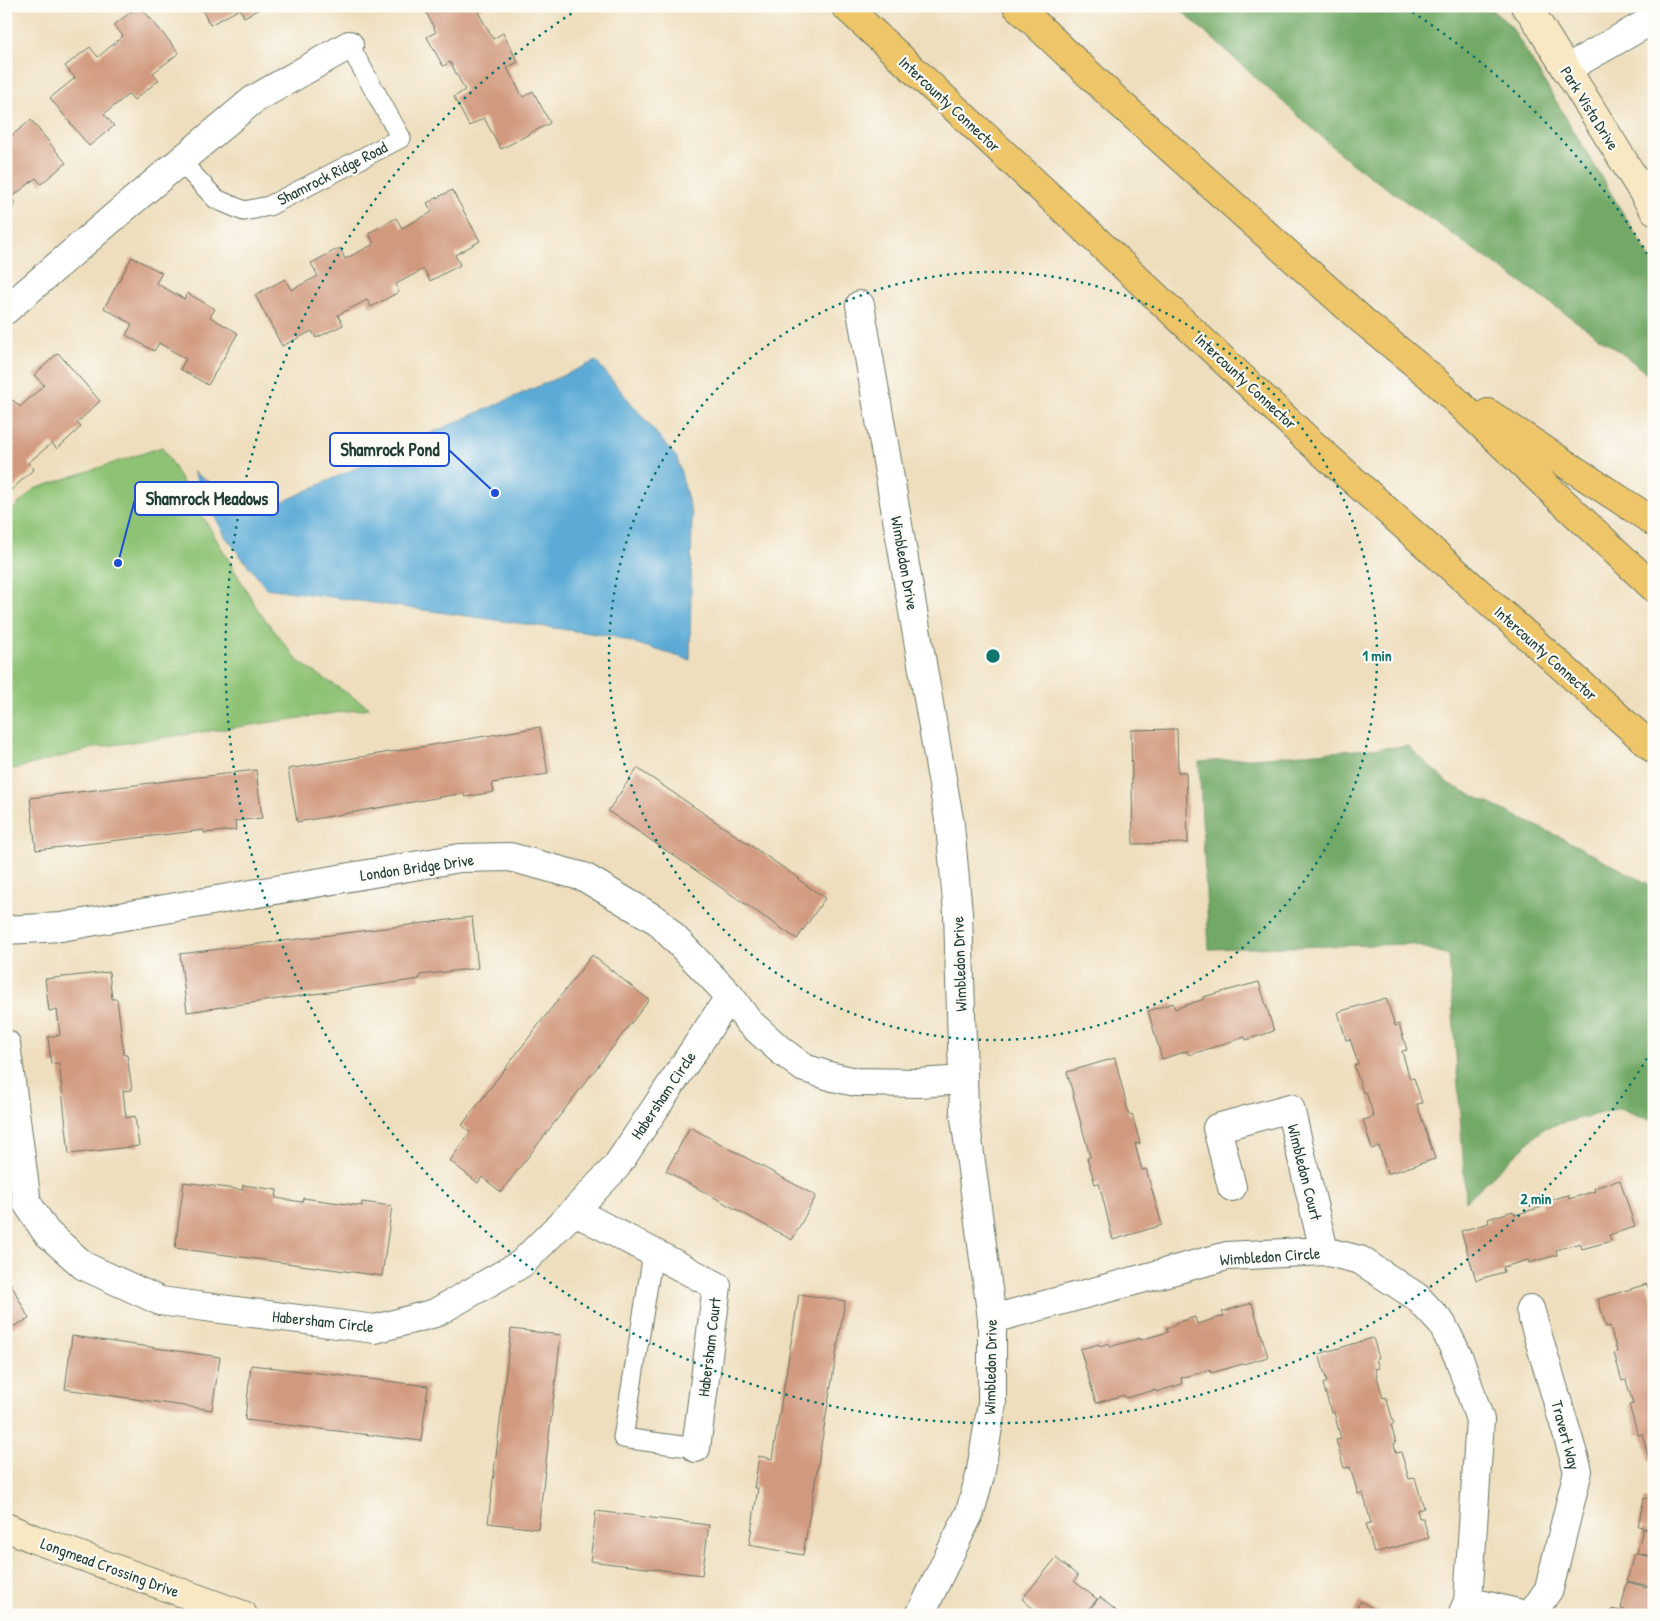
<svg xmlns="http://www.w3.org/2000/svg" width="1660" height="1621" viewBox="0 0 1660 1621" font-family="'Patrick Hand',sans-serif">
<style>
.green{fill:#8ec375;stroke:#568054}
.forest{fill:#72a966;stroke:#48734d}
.water{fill:#5cabd6;stroke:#3e7485}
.building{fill:#d19a7e}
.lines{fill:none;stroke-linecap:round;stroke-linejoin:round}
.lane-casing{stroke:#677564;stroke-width:21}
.street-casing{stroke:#677564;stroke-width:30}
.secondary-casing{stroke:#677564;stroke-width:30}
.highway-casing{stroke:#677564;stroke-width:30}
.lane{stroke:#fff;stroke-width:19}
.street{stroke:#fff;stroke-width:28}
.secondary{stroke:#f8e8c3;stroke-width:28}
.highway{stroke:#eec569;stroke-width:28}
.ring{fill:none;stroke:#0f766e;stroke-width:2.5;stroke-dasharray:2.5 5}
.labels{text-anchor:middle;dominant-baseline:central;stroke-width:4.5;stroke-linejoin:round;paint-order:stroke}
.street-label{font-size:16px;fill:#1f3d34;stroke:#fdfcf7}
.centre{fill:#0f766e;stroke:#fdfcf7;stroke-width:2.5}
.ring-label{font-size:15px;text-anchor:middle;font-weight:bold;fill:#0f766e;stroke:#fdfcf7;stroke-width:4.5;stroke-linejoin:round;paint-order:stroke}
.leader{fill:none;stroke:#1d4ed8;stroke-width:2}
.callout-dot{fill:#1d4ed8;stroke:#fdfcf7;stroke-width:2}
.callout{fill:#fdfcf7;stroke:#1d4ed8;stroke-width:2}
.callout-label{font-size:18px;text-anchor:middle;font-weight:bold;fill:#1f3d34}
</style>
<rect width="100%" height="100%" fill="#fdfcf7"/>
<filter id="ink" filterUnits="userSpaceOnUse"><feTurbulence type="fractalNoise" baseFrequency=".02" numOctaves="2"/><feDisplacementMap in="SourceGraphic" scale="10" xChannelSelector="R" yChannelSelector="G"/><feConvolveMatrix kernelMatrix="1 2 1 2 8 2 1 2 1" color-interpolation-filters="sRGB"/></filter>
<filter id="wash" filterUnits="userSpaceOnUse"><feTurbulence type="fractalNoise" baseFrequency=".0096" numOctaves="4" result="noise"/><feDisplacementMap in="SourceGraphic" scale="20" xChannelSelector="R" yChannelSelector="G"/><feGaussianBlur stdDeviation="1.12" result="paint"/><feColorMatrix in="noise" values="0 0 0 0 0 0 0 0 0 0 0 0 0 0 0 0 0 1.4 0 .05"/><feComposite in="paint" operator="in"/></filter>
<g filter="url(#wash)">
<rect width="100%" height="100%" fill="#eedebd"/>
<path class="green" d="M 162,447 L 258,610 L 299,662 L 370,708 L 98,747 L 6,771 L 6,516 L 34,489 Z"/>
<path class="forest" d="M 1176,6 L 1487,6 L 1511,26 L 1654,265 L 1654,380 L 1627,357 L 1351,163 Z
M 1408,746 L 1449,784 L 1564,839 L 1654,887 L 1654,1122 L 1620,1108 L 1544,1128 L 1466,1201 L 1449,955 L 1411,944 L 1209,949 L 1199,762 Z"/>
<path class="water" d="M 596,361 L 677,458 L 692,515 L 690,660 L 611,636 L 266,588 L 225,536 L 193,472 L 259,513 L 420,438 Z"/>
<g id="blocks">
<path class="building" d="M 138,6 L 140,6 L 179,53 L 153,73 L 159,80 L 134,100 L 129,94 L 104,114 L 114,126 L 89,146 L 50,98 L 75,78 L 65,66 L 90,47 L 98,57 L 123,36 L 114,25 Z
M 200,6 L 265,6 L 244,17 L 240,9 L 210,25 Z
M 423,6 L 485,6 L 477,10 L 493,39 L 503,33 L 518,62 L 507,68 L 523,97 L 533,91 L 550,123 L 501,149 L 484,118 L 469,126 L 454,97 L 465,90 L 450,62 L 443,66 L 427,37 L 436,32 Z
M 31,120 L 66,163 L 41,184 L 36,178 L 11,198 L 16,204 L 6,212 L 6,140 Z
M 452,190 L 480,241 L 455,255 L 460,265 L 430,281 L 424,269 L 396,284 L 399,292 L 371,307 L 367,300 L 338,315 L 343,325 L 316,338 L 312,331 L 282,346 L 255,295 L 285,279 L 291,290 L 318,276 L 311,263 L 340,248 L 345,259 L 374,244 L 369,233 L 396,218 L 402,228 L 432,212 L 427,203 Z
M 132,257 L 162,273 L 156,283 L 184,299 L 187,293 L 215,309 L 210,317 L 238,333 L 208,385 L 180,369 L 186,359 L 159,343 L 154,351 L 126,335 L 132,324 L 104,308 Z
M 58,353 L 100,401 L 77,423 L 81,427 L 57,449 L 52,443 L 28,463 L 34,469 L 10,491 L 6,487 L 6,406 L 13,400 L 20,407 L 44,385 L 34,375 Z
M 540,727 L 548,774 L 492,783 L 494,792 L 465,797 L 464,793 L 297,822 L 288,769 Z
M 1177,729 L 1178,772 L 1186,772 L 1188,843 L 1133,844 L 1131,730 Z
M 637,768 L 800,879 L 799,880 L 825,898 L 797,939 L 608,811 Z
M 256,770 L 262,818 L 235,821 L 236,830 L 204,833 L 204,830 L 36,850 L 30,798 Z
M 472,917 L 478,968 L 420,975 L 420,979 L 187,1012 L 180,954 Z
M 592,955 L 649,1000 L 501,1192 L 482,1177 L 478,1183 L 450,1161 L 470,1132 L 462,1125 Z
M 109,972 L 112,999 L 117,999 L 124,1055 L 127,1055 L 132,1090 L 123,1091 L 126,1118 L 135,1116 L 139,1146 L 69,1154 L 59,1063 L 51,1064 L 48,1037 L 60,1035 L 57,1010 L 49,1011 L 45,979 Z
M 1259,982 L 1274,1031 L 1246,1040 L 1245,1037 L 1189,1055 L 1187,1051 L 1162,1059 L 1148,1011 L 1173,1003 L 1175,1009 L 1204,999 L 1203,997 Z
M 1386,998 L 1395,1026 L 1399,1024 L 1407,1050 L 1402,1051 L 1410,1079 L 1414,1078 L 1422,1103 L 1417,1104 L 1435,1159 L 1387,1174 L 1379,1146 L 1372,1149 L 1363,1120 L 1374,1117 L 1366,1092 L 1363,1093 L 1354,1065 L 1358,1064 L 1350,1039 L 1346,1040 L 1338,1012 Z
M 1115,1058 L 1129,1115 L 1132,1114 L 1140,1143 L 1135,1144 L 1142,1170 L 1146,1169 L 1162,1225 L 1113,1240 L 1099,1183 L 1095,1184 L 1087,1158 L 1090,1157 L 1067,1072 Z
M 690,1127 L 816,1196 L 792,1240 L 666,1171 Z
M 1620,1180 L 1635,1227 L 1609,1235 L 1611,1241 L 1582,1249 L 1580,1243 L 1556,1250 L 1557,1255 L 1529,1263 L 1528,1260 L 1503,1267 L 1504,1272 L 1476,1280 L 1461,1231 L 1489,1223 L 1488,1219 L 1513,1211 L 1515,1215 L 1542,1207 L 1541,1203 L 1568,1195 L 1569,1199 L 1595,1191 L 1594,1188 Z
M 184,1182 L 242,1190 L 243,1185 L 277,1190 L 276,1198 L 302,1202 L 303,1198 L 362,1206 L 362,1202 L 392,1206 L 382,1276 L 175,1248 Z
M 6,1274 L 29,1319 L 6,1330 Z
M 1647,1284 L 1654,1306 L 1654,1461 L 1650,1462 L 1642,1434 L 1638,1435 L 1629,1405 L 1633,1404 L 1626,1380 L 1622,1381 L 1614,1353 L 1617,1352 L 1610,1326 L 1606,1327 L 1598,1299 Z
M 799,1294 L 845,1301 L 803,1555 L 749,1545 L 758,1488 L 754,1488 L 759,1456 L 772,1459 Z
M 1252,1303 L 1268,1357 L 1211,1373 L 1210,1370 L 1181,1378 L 1182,1384 L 1156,1392 L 1155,1390 L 1126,1398 L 1124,1395 L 1096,1403 L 1080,1349 L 1099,1344 L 1100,1346 L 1109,1343 L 1110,1347 L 1140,1338 L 1140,1340 L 1168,1332 L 1166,1328 L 1176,1325 L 1175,1323 L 1195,1317 L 1197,1324 L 1224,1316 L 1222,1312 Z
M 511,1329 L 561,1335 L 538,1529 L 488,1523 Z
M 72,1336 L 220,1357 L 212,1410 L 65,1389 Z
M 1373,1338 L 1379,1358 L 1376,1359 L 1379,1368 L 1375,1369 L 1383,1398 L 1386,1397 L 1394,1424 L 1391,1425 L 1396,1443 L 1394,1444 L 1396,1453 L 1401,1452 L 1409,1479 L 1415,1478 L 1424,1508 L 1417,1510 L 1419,1518 L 1423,1518 L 1429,1538 L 1374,1553 L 1366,1524 L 1371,1523 L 1363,1493 L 1358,1494 L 1350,1467 L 1344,1468 L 1336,1440 L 1341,1439 L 1334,1412 L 1331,1412 L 1323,1384 L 1327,1382 L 1319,1354 Z
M 251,1365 L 428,1386 L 421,1441 L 245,1420 Z
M 1644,1498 L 1654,1500 L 1654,1530 L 1638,1526 Z
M 596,1511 L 709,1525 L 702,1575 L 590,1561 Z
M 1643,1528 L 1654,1531 L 1654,1557 L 1637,1553 Z
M 1634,1553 L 1654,1558 L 1654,1587 L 1627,1581 Z
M 1056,1558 L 1078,1576 L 1074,1581 L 1097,1599 L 1083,1615 L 1041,1615 L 1022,1599 Z
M 1627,1582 L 1654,1589 L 1654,1615 L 1643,1615 L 1621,1609 Z
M 1100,1597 L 1121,1615 L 1085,1615 Z
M 1361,1601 L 1382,1615 L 1352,1615 Z
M 1612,1609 L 1634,1614 L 1634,1615 L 1611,1615 Z"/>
</g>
</g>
<g filter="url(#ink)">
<use href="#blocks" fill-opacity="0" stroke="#677564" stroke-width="1"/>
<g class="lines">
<g class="lane-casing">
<path id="lane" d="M 180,161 L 216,199 L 244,211 L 269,206 L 401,138 L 349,45
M 653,1254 L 623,1438 L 696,1448"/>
</g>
<g class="street-casing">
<path id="street" d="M 1566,69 L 1654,19
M 860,305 L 950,825 L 958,913 L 964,1110 L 992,1319 L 992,1403 L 980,1476 L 970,1512 L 920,1615
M 6,310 L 122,210 L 253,100 L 349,45
M 6,930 L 61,927 L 460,858 L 510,857 L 584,877 L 658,921 L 730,996 L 748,1021 L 779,1049 L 804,1068 L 833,1077 L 856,1082 L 919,1083 L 963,1080
M 6,1044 L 27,1203 L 46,1232 L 84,1266 L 160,1301 L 375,1329 L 435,1313 L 521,1264 L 574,1211 L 616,1167 L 730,996
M 1232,1187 L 1217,1128 L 1290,1108 L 1324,1251
M 574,1211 L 717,1286 L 696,1448
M 1530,1309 L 1578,1471 L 1549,1589 L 1531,1615
M 992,1319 L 1227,1256 L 1324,1251 L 1360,1260 L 1417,1297 L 1442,1324 L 1459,1358 L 1480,1420 L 1468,1601 L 1462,1615
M 1468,1601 L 1526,1615"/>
</g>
<g class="secondary-casing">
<path id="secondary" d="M 1525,6 L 1531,12 L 1654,210
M 6,1527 L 34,1539 L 243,1615"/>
</g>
<g class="highway-casing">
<path id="highway" d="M 845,6 L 1074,219 L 1305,437 L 1654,749
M 1017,6 L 1114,98 L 1363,321 L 1430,376 L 1654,588
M 1488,413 L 1654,522"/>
</g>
<use href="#lane" class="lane"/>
<use href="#street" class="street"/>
<use href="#secondary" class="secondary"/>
<use href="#highway" class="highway"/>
</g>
</g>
<g class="ring">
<circle cx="993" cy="656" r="384"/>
<path d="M1651 1052A768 768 0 1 1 580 8M1406 8A768 768 0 0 1 1651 260"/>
</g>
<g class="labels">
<g class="street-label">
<text transform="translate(950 104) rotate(43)">Intercounty Connector</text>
<text transform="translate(1590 108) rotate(58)">Park Vista Drive</text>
<text transform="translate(332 173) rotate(-27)">Shamrock Ridge Road</text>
<text transform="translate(1246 381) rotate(43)">Intercounty Connector</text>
<text transform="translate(905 563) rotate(80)">Wimbledon Drive</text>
<text transform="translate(1546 653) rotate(42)">Intercounty Connector</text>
<text transform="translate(417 867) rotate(-8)">London Bridge Drive</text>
<text transform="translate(959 964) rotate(-92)">Wimbledon Drive</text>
<text transform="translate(663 1095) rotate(-56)">Habersham Circle</text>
<text transform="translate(1305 1172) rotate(76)">Wimbledon Court</text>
<text transform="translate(1270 1256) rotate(-4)">Wimbledon Circle</text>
<text transform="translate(323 1321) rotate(6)">Habersham Circle</text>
<text transform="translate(709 1347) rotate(-83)">Habersham Court</text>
<text transform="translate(990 1367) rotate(-89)">Wimbledon Drive</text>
<text transform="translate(1566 1435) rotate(75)">Travert Way</text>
<text transform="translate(110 1567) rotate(20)">Longmead Crossing Drive</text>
</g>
</g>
<circle cx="993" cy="656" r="8" class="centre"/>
<g class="ring-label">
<text x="1377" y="661">1 min</text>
<text x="1536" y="1204">2 min</text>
</g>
<path class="leader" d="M495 493L449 450M118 563L135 499"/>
<g class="callout-dot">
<circle cx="495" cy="493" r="5"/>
<circle cx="118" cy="563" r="5"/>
</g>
<g class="callout">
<rect x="330" y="433" width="119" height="33" rx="5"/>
<rect x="135" y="482" width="143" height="33" rx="5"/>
</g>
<g class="callout-label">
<text x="390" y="456">Shamrock Pond</text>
<text x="207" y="505">Shamrock Meadows</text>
</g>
<rect width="1660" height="1621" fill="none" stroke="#fdfcf7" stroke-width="25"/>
</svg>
